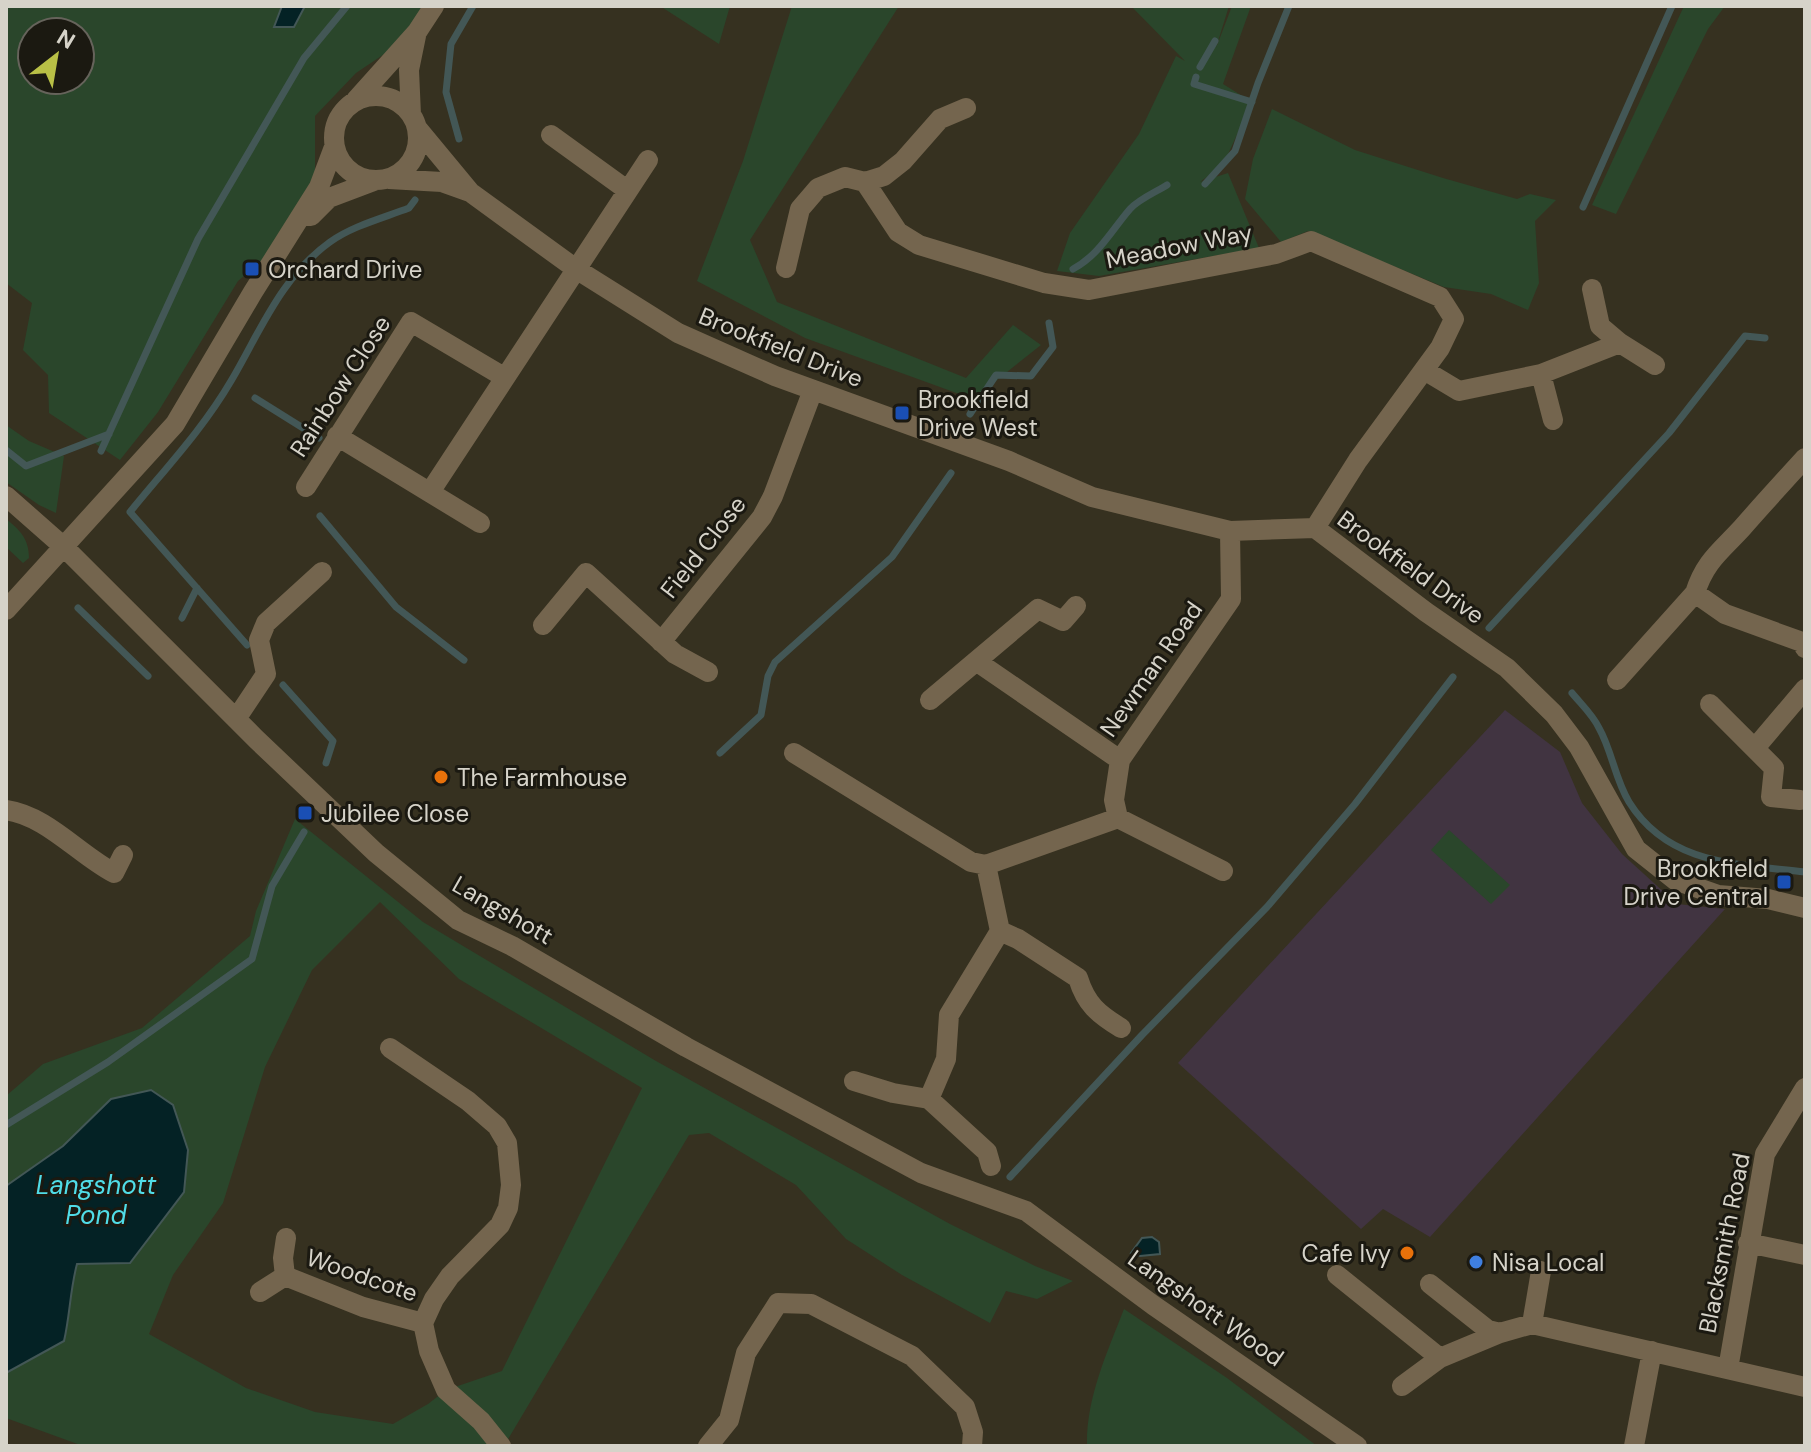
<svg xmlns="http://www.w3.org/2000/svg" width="1811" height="1452" viewBox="0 0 1811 1452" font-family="'DM Sans',sans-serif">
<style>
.education{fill:#413441}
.green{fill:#2a462b;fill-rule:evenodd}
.water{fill:#042225;stroke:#435756;stroke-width:2}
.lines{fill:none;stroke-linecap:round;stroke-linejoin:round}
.stream{stroke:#435756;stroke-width:7}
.minor{stroke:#74654e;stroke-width:20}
.transit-dot{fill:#1a4fb4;stroke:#1b1911;stroke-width:3}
.food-dot{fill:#e8710a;stroke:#1b1911;stroke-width:3}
.shop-dot{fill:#3f7fe0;stroke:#1b1911;stroke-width:3}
.labels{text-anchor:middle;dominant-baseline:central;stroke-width:6;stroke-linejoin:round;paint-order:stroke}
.street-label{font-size:24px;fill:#d6d3c9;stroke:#1b1911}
.poi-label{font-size:24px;fill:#d6d3c9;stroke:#1b1911;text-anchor:start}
.water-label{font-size:26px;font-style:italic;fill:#50dce7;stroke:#1b1911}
</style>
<rect width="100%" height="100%" fill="#363120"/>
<path class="education" d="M 1505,710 L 1560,752 L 1582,803 L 1622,854 L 1677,904 L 1725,909 L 1430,1237 L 1383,1209 L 1361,1229 L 1178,1063 Z"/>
<path class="green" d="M 6,6 L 434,6 L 417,32 L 356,73 L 315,116 L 315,175 L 289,238 L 238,281 L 158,412 L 120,460 L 49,413 L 48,375 L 23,350 L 32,303 L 6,283 ZM 32,32 L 80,32 L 80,80 L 32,80 Z
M 660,6 L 730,6 L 719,44 Z
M 792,6 L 899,6 L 750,240 L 777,302 L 966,378 L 1013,325 L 1041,345 L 973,399 L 805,338 L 697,281 L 743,161 Z
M 1131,6 L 1229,6 L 1216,48 L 1232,6 L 1251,6 L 1223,84 L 1252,102 L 1223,165 L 1200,182 L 1228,173 L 1259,248 L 1099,276 L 1057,271 L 1070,233 L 1139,134 L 1176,56 L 1185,61 Z
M 1684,6 L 1725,6 L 1708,29 L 1616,214 L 1592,205 Z
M 1272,109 L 1355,150 L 1443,178 L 1517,199 L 1530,194 L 1556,200 L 1535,221 L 1539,283 L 1528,310 L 1491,294 L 1444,287 L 1308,231 L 1281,242 L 1245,199 L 1253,159 Z
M 6,425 L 29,441 L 64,456 L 56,513 L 39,505 L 6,482 Z
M 6,519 C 20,530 29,539 29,558 L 23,563 L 6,547 Z
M 295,819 L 423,922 L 656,1061 L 950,1224 L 1035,1266 L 1073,1281 L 1037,1299 L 1006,1291 L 990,1323 L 902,1275 L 846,1239 L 796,1185 L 709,1133 L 689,1135 L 504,1446 L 83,1446 L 6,1418 L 6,1096 L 43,1064 L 142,1028 L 250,936 L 256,911 ZM 380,902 L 459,979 L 642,1088 L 502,1371 L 446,1390 L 428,1404 L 393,1424 L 315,1412 L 246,1388 L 149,1334 L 173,1275 L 223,1203 L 265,1067 L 312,970 Z
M 1449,830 L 1510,885 L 1491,904 L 1431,850 Z
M 1124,1309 L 1227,1378 L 1317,1446 L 1087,1446 C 1086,1398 1107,1353 1124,1309 Z"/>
<path class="water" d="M 282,6 L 305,6 L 294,27 L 274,27 Z
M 151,1090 L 173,1105 L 188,1150 L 184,1192 L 130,1263 L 77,1264 C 70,1290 70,1315 64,1341 L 6,1373 L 6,1186 L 63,1146 L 111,1099 Z
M 1152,1237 L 1159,1242 L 1160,1254 L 1140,1256 L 1131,1253 L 1142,1238 Z"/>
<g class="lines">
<path class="stream" d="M 1200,67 L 1215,41
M 1196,77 L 1194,84 L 1252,102
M 459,139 L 446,92 L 451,44 L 473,6
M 1205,184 L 1235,151 L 1258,83 L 1289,6
M 1583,207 L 1672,6
M 1073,269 C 1099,255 1111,231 1130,209 C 1139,199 1156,192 1167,185
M 255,398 L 319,438
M 970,414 L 996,375 L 1031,376 L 1053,347 L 1049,323
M 6,450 L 26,466 L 109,434
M 101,451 L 198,239 L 304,58 L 347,6
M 320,516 L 396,607 L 464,660
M 78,608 L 148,676
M 182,618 L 197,588
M 1489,628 L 1669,433 L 1745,336 L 1765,338
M 247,645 L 130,512 C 165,469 203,429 231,381 C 260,332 280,278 330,242 C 352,226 383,218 409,208 L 415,200
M 283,685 L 333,741 L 326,763
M 1572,693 C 1581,704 1593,715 1599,728 C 1612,751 1615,779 1629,802 C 1669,866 1739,864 1805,872
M 720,753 L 761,715 L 768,676 L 775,662 L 892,557 L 951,473
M 6,1125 L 108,1062 L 252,959 L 272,886 L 304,832
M 1010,1177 L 1142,1035 L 1267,907 L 1355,804 L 1453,677"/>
<path class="minor" d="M334 138a42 42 0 1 1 84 0a42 42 0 1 1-84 0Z
M 356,100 L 417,32 L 434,6
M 411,115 L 409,70 L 416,36
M 417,128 L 470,192 L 576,269 L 678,333 L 775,376 L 1009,461 L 1092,497 L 1230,531 L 1315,528 L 1426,612 L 1507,668 L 1554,714 L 1579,747 L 1636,849 L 1675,880 L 1718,895 L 1768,899 L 1805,908
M 551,135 L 627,190
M 389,179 L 442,182 L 470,192
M 865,182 L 898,232 L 919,245 L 1044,283 L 1089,290 L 1276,254 L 1311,241 L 1440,297 L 1454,319 L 1440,348 L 1358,460 L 1315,528
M 311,216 L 329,198 L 374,181
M 786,268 L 800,209 L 818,188 L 845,177 L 865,182 L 884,176 L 903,161 L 940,119 L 966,108
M 1592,289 L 1600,326 L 1620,343
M 1424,370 L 1459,391 L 1541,374 L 1620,343 L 1655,365
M 1541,374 L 1553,420
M 337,436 L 480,523
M 306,487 L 411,322 L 504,377
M 430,492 L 648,160
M 6,496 L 65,548 L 256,739 L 376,853 L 458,920 L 512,946 L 686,1047 L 921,1173 L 1026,1211 L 1153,1305 L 1357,1446
M 1695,593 C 1705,561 1721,551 1742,528 C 1763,504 1784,481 1805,458
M 6,610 L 175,424 L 253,292 L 319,187 L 334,147
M 543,625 L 586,573 L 675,654 L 708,672
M 661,642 L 762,517 L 773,496 L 813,390
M 976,661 L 1120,760
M 1617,680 L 1695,593 L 1725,614 L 1802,642 L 1805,648
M 930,700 L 1038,609 L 1063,621 L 1076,606
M 1710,704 L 1774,768 L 1771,797 L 1800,800
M 236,719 L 266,674 L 259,640 L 266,623 L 322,572
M 1755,748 L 1805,689
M 794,753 L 971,862 L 986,865 L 1118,818
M 6,810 C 47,816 78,854 114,873 L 123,855
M 1223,871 L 1118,818 L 1114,800 L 1120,760 L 1231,599 L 1230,531
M 1000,931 L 1018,939 L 1078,978 C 1086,1004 1098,1014 1121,1028
M 390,1048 L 468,1101 L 497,1126 L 507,1143 L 511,1185 L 508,1208 L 500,1225 L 450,1276 L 434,1299 L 423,1323 L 429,1351 L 446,1390 L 481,1421 L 501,1446
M 854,1081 L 893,1093 L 929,1099 L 987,1152 L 991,1166
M 929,1099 L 946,1059 L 949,1015 L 1000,931 L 986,865
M 1748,1243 L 1805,1255
M 1337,1275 L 1440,1358
M 285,1276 L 363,1307 L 423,1323
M 1430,1284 L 1488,1330 L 1500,1333
M 260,1292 L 285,1276 L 283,1258 L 286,1238
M 1532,1324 L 1541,1271
M 1728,1369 L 1765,1154 L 1805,1088
M 1402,1386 L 1440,1358 L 1500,1333 L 1532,1324 L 1805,1387
M 708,1446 L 729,1420 L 746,1353 L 778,1303 L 811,1304 L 912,1356 L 965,1407 L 973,1432 L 972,1446
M 1634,1446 L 1652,1351"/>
</g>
<g class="transit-dot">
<rect x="244" y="261" width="16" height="16" rx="4"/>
<rect x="894" y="405" width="16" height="16" rx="4"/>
<rect x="297" y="805" width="16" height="16" rx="4"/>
<rect x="1776" y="874" width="16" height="16" rx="4"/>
</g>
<g class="food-dot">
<circle cx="441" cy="777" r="8"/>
<circle cx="1407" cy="1253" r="8"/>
</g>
<circle class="shop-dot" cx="1476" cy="1262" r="8"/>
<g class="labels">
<g class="street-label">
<text transform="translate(1179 246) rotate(-11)">Meadow Way</text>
<text transform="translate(781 347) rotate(22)">Brookfield Drive</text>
<text transform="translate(340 386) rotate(-57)">Rainbow Close</text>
<text transform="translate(703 547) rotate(-52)">Field Close</text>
<text transform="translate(1411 567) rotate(36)">Brookfield Drive</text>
<text transform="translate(1151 669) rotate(-55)">Newman Road</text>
<text transform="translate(503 910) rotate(30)">Langshott</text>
<text transform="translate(1724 1243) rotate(-79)">Blacksmith Road</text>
<text transform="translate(362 1275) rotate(19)">Woodcote</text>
<text transform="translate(1206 1308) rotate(35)">Langshott Wood</text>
</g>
<g class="poi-label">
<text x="268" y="269">Orchard Drive</text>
<text x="918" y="399">Brookfield<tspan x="918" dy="28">Drive West</tspan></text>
<text x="457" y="777">The Farmhouse</text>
<text x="321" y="813">Jubilee Close</text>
<text x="1768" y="868" text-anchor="end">Brookfield<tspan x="1768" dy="28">Drive Central</tspan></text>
<text x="1391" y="1253" text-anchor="end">Cafe Ivy</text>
<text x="1492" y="1262">Nisa Local</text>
</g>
<g class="water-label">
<text x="96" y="1185">Langshott<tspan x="96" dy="30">Pond</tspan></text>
</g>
</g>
<rect width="1811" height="1452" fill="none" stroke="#d6d3c9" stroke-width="16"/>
<g transform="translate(56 56) rotate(31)"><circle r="38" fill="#1b1911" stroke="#66635b" stroke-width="2"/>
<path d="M0-6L14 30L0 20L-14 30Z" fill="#b9c046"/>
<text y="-12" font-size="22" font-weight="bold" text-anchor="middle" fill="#d6d3c9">N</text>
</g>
</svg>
